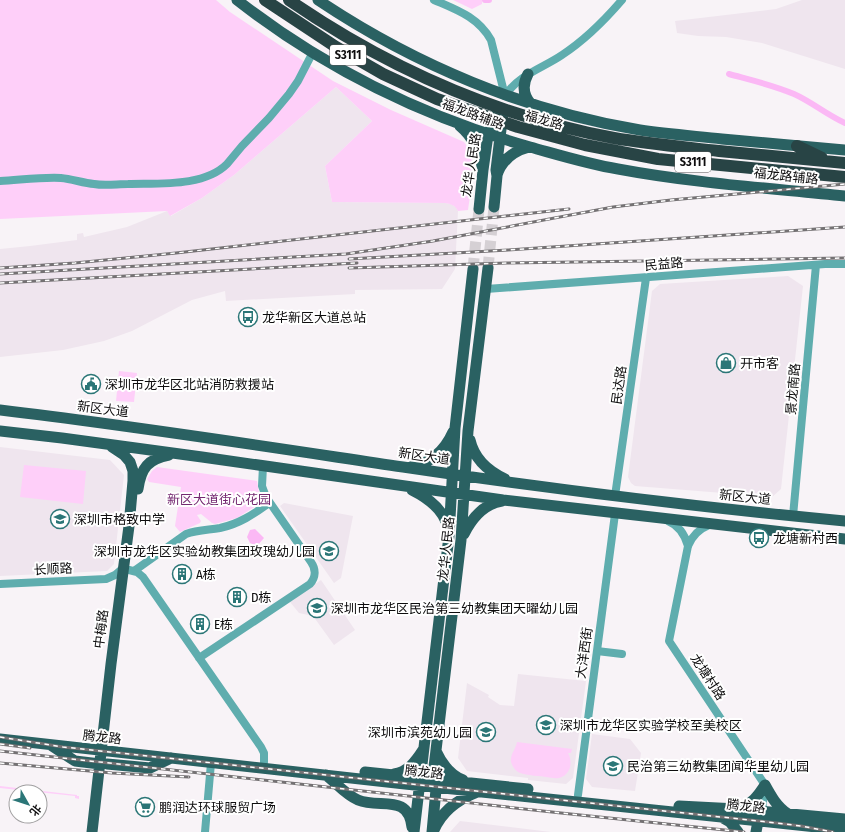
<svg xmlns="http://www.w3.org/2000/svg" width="845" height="832" viewBox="0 0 845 832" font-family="'Fira Sans Condensed','Noto Sans SC',sans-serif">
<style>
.built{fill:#efe5ee}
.green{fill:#fecff9}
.water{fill:#fbb8f5}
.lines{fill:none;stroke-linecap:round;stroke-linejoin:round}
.canal{stroke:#fbb8f5;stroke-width:6}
.major-tunnel{stroke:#d5d0d4;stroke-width:11;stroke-dasharray:11 5.5;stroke-linecap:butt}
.minor{stroke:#5fadae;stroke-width:8}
.major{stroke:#2a6162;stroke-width:11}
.highway{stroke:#284445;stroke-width:12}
.rail-casing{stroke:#747173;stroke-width:3}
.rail{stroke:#fff;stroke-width:1.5;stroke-dasharray:4.5;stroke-linecap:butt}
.labels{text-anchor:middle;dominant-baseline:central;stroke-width:4;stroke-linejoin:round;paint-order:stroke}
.shield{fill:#fff;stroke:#565656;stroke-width:1}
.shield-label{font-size:12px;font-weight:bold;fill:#0e0d0e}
.street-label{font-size:13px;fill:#0e0d0e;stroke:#fff}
.poi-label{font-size:13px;fill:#0e0d0e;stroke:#fff;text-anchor:start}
.park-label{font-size:13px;fill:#742971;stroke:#fff}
</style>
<rect width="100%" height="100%" fill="#f8f3f7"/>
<path class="built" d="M 802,0 L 845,0 L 845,69 L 762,43 L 726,37 L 698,36 L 677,33 L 675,21 L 776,9 Z
M 336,87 L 372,121 L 325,166 L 332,202 L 445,203 L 451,204 L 456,207 L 458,211 L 455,269 L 442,289 L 355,290 L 355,294 L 226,301 L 225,291 L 192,300 L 132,331 L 104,341 L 63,350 L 0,357 L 0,249 L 30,246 L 77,240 L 77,234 L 83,233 L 84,237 L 127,227 L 167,211 L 171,216 L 202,198 L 234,175 Z
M 788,276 L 803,286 L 781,489 L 772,497 L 635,486 L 631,483 L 628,477 L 652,291 L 660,284 Z
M 0,447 L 110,460 L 124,475 L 114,564 L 107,571 L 0,576 Z
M 284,503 L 353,516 L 341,578 L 334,583 L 280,506 Z
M 321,580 L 355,630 L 334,645 L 313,616 L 299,613 L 290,602 Z
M 518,674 L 586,681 L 573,778 L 566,784 L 528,780 L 528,778 L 467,771 L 458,758 L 467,683 L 489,695 L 488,697 L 500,705 L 514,706 Z
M 592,734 L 630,739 L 641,753 L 635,791 L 592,787 L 586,779 Z
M 460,821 L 551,832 L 450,832 Z"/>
<path class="green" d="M 0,0 L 216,0 L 230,12 L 333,81 L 391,110 L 464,142 C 478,161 471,189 468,210 L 458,211 C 455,205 451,204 445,203 L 332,202 L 325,166 L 372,121 L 336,87 L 234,175 L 202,198 L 170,216 L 167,211 L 0,219 Z
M 453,0 L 482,0 L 482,4 L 472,9 Z
M 119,371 L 137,373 L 134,402 L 116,401 Z
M 24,465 L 86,471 L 83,504 L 20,497 Z
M 157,467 L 257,481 L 260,499 L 259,504 L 237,518 L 215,524 L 212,523 L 201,514 L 197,515 L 201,521 L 200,523 L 180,532 L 175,526 L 181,487 L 149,482 L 147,479 L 152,471 Z
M 517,742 L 572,749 L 571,753 L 568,753 C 573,762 571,775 559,778 C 552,779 543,776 537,776 C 531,775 524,775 518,772 C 515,770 512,766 511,762 C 510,754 516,749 517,742 Z
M 0,786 L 77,795 L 77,796 L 79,796 L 79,799 L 75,798 L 75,796 L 0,788 L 0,789 Z"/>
<path class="water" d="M 255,529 L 264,538 L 257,546 L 250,543 L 247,537 L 250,530 Z"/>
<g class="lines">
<path class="canal" d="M 485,0 L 489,0
M 729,74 C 751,80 773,85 794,94 C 812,102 827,115 845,123"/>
<path class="major-tunnel" d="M 488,268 L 494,207
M 473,269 L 479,209"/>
<path class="minor" d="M 434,0 C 457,10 478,17 491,40 L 505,96
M 505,96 C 518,75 543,68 562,55 C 585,40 604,21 622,0
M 0,181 C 20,180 41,177 61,178 C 72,179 83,183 94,184 C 105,186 117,184 128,184 C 159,183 204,187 227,164 L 242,146 L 269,118 L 289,94 L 298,81 L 313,52
M 486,289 L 825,264 L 845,264
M 615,496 L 646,278
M 793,516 L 816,265
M 668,521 C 680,526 685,535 688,546
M 709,525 C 699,529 692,536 688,546 L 669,641 L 765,785 L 762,811 L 762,817
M 129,570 L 137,572 L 143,577 L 261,747 L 264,753 L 264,762
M 134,571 L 186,534 C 197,530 208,530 220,528 C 239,524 254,514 269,503
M 0,584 L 106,579 L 115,575 L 122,569
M 597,651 L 622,654
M 199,658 L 310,584 C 316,577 316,569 311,562 L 266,497 L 262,486 L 263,466
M 578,795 L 615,514
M 205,832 L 211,763"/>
<path class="major" d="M 237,0 C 324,68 424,117 530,147 C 559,155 588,164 618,169 C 693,183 769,188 845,196
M 318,0 C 415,65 525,111 640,130 C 667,134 694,136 722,139 C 763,143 804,146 845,150
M 528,74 C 522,85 523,95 531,104
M 460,126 C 473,137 479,150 482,166
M 497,175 C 502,160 514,151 529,147
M 494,207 L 497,176 L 496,170 L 503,113
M 479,209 L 483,170 L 488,135 L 498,111
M 0,410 C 135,426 269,447 403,467 C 550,489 697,507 845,521
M 0,431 L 62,438 L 202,457 L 503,500 L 845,539
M 470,440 C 474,458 488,471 505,479
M 411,467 C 431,463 445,450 453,432
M 138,489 C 141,468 148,459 169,455
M 412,490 C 428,498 444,509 448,528
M 464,534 C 472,518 484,504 502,501
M 0,739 L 405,784 L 845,830
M 52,746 L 75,761 L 100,764
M 436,751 C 442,764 450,775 463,780
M 107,764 L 150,768 L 171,758
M 365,772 L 528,789
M 394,774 C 408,772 416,761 423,750
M 326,775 C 336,783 346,795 358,800 C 380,809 408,793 412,827
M 679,806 L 737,809 L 845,819
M 739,808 C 752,804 758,796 765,785 C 771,796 777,807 788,814
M 723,818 L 730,822 L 738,832
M 434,830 C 442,811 459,799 477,792
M 92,832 L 111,664 L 129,526 L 133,481 L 133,471 L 130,462 L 124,455 L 112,447
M 414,832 L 449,536 L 455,428 L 473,269
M 432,832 L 437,779 L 434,767 L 461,540 L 468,431 L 488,268
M 756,832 L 758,821"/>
<path class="highway" d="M 265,0 L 336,47 L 383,74 L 437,99 L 518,127 L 585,145 L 658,159 L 845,177
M 289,0 C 388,68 495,116 614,138 C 649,144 684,147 719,151 C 761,155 803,159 845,163
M 797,146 L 822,158"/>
<g class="rail-casing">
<path id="rail" d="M 349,259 L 508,250 L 845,227
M 0,268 L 75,263 L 176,253 L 569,209
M 349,268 L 507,263 L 845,258
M 0,274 L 346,254 L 433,241 L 613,207 L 671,200 L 845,184
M 0,283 L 357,263
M 0,737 L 63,747 L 768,822 L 801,826 L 833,832
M 0,744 L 30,748
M 0,751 L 561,813 L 744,832
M 0,763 L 112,773 L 189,777"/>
</g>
<use href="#rail" class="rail"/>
</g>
<defs>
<g id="bus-ring" transform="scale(1)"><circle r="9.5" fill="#fff" stroke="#2b7677" stroke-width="1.5"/><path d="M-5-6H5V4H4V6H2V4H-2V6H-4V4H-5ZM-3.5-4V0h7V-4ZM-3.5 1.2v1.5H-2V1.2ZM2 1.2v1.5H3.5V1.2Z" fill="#2b7677"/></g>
<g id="shop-ring" transform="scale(1)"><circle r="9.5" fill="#fff" stroke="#2b7677" stroke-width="1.5"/><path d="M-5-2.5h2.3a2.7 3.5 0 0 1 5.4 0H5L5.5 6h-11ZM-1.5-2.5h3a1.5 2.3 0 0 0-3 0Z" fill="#2b7677"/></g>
<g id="civic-ring" transform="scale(1)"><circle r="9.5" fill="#fff" stroke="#2b7677" stroke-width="1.5"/><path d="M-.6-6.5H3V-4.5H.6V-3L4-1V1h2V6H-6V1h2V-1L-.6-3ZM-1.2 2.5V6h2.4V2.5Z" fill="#2b7677"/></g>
<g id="school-ring" transform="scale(1)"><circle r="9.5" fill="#fff" stroke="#2b7677" stroke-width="1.5"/><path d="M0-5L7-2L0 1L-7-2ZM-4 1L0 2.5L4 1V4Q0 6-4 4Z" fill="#2b7677"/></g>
<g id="building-ring" transform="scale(1)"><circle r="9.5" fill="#fff" stroke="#2b7677" stroke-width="1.5"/><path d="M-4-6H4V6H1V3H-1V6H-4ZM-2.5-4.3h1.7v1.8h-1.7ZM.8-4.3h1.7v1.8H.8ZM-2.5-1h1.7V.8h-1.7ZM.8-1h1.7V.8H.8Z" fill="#2b7677"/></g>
<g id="supermarket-ring" transform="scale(1)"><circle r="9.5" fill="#fff" stroke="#2b7677" stroke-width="1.5"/><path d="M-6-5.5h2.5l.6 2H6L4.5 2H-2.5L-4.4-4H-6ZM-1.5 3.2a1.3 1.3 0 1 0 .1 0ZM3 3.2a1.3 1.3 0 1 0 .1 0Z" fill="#2b7677"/></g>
</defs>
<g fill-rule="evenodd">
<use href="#bus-ring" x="248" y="317"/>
<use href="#shop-ring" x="726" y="363"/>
<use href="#civic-ring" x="91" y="384"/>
<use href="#school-ring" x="60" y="519"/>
<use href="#bus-ring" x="759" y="538"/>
<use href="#school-ring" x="329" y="551"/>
<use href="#building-ring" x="182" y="574"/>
<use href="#building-ring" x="237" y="597"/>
<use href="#school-ring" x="317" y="608"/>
<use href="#building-ring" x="200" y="624"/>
<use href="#school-ring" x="546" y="725"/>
<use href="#school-ring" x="486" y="732"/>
<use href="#school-ring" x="613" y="766"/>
<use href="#supermarket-ring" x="145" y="807"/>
</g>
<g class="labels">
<g class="shield">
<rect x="330" y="45" width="36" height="20" rx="3"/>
<rect x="675" y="152" width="36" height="20" rx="3"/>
</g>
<g class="shield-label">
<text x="348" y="55">S3111</text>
<text x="693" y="162">S3111</text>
</g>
<g class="street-label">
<text transform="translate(473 114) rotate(20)">福龙路辅路</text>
<text transform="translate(544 120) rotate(16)">福龙路</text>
<text transform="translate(471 165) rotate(-81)">龙华人民路</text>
<text transform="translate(786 176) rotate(6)">福龙路辅路</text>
<text transform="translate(664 264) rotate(-5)">民益路</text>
<text transform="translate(619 385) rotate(-82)">民达路</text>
<text transform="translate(793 389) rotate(-85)">景龙南路</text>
<text transform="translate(103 409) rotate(7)">新区大道</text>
<text transform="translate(424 456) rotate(8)">新区大道</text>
<text transform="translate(745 497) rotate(6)">新区大道</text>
<text transform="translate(446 549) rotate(-84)">龙华人民路</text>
<text transform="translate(53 569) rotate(-3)">长顺路</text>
<text transform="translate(101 629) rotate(-83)">中梅路</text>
<text transform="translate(584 653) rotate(-82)">大洋西街</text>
<text transform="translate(708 677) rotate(57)">龙塘村路</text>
<text transform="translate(102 737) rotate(6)">腾龙路</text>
<text transform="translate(424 772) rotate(6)">腾龙路</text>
<text transform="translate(746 806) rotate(6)">腾龙路</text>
</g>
<g class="poi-label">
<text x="262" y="317">龙华新区大道总站</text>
<text x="740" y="363">开市客</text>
<text x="105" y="384">深圳市龙华区北站消防救援站</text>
<text x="74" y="519">深圳市格致中学</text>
<text x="773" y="538">龙塘新村西</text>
<text x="315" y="551" text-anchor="end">深圳市龙华区实验幼教集团玫瑰幼儿园</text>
<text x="196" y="574">A栋</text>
<text x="251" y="597">D栋</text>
<text x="331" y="608">深圳市龙华区民治第三幼教集团天曜幼儿园</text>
<text x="214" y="624">E栋</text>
<text x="560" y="725">深圳市龙华区实验学校至美校区</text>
<text x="472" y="732" text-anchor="end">深圳市滨苑幼儿园</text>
<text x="627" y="766">民治第三幼教集团闻华里幼儿园</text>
<text x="159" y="807">鹏润达环球服贸广场</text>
</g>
<g class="park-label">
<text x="219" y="499">新区大道街心花园</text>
</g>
</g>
<g transform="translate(28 804) rotate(129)"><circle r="19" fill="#ffffff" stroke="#9f9e9f"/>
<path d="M0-3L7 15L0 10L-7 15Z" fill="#2b7677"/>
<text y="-6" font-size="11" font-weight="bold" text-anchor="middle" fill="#0e0d0e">北</text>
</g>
</svg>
